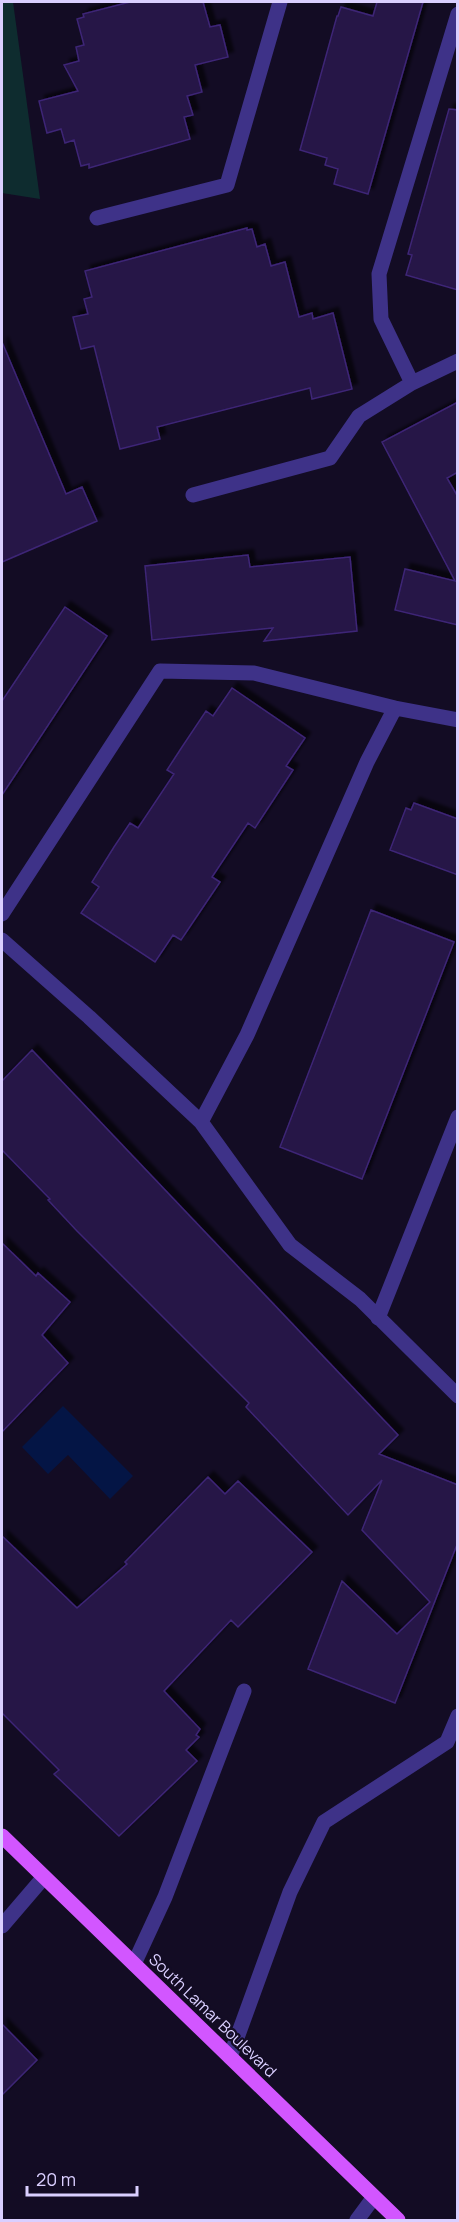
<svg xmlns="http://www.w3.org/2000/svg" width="459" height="2222" viewBox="0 0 459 2222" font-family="Manrope,sans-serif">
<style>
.green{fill:#0e2c2f}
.water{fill:#041545}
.building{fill:#251647;stroke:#3e2576;stroke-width:1.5;filter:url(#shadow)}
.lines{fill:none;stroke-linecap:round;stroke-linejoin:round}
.service{stroke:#3e3288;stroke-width:15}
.primary{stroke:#d256ff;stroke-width:15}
.labels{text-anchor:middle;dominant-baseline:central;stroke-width:4.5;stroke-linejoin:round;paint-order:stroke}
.street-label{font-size:16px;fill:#dacfff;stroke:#130c24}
</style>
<defs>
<filter id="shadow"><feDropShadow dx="5.5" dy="-5.5" stdDeviation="1.5" flood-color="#0009"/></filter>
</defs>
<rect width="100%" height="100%" fill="#130c24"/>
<path class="green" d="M 2,2 L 13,2 L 40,199 L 2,193 Z"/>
<path class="water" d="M 63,1406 L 133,1476 L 110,1499 L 68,1455 L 48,1474 L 22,1447 Z"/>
<path class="building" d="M 130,2 L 203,2 L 210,27 L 220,25 L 228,57 L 195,65 L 202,92 L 187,96 L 193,115 L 184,117 L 190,139 L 89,168 L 89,164 L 81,166 L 74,140 L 65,143 L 61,129 L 47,133 L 39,101 L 78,91 L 64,65 L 79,61 L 76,47 L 84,45 L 77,19 L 84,17 L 83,14 Z
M 377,2 L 423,2 L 368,194 L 334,184 L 338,169 L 325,165 L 327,158 L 300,150 L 337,16 L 338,16 L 341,7 L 373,16 Z
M 449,109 L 458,110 L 458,290 L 406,275 L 412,255 L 408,254 Z
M 247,228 L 247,230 L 252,229 L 257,247 L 265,244 L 271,266 L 285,262 L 299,317 L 312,313 L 313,319 L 333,313 L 352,389 L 312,399 L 310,388 L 157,427 L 160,439 L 120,449 L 94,346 L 81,349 L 73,317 L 88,314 L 84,299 L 92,297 L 85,271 Z
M 2,342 L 66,494 L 82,487 L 97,521 L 2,562 Z
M 458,402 L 458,472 L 447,478 L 458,497 L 458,625 L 395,610 L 405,569 L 455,581 L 382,442 Z
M 248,555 L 250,567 L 350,557 L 357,631 L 264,641 L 273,628 L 152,640 L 145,566 Z
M 65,607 L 107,636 L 2,795 L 2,701 Z
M 232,688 L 305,738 L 286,766 L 293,770 L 255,828 L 248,823 L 212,877 L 220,882 L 181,940 L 173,935 L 155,962 L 81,913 L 99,887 L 92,882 L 114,847 L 130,823 L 138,828 L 174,774 L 167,770 L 182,747 L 206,711 L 213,716 Z
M 414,803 L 458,819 L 458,875 L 390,850 L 406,808 L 411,810 Z
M 371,910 L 454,942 L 362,1179 L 280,1147 Z
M 32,1050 L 398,1435 L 379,1454 L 458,1485 L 458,1542 L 395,1703 L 308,1669 L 342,1581 L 397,1634 L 430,1602 L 362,1530 L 382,1480 L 348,1515 L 246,1407 L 249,1403 L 77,1231 L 48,1200 L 50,1199 L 2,1150 L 2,1081 Z
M 2,1243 L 36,1276 L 38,1273 L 70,1302 L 42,1335 L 68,1363 L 2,1432 Z
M 208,1477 L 225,1494 L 238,1481 L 312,1552 L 238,1627 L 231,1620 L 164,1691 L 200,1729 L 196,1735 L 199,1737 L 186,1750 L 197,1761 L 119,1836 L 54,1774 L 59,1770 L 2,1713 L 2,1536 L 77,1608 L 127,1564 L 125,1562 Z
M 2,2024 L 37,2060 L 2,2095 Z"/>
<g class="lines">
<path class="service" d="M 97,218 L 227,185 L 280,2
M 412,383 L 381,319 L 379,274 L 458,14
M 193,495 L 330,458 L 359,416 L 412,383 L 458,361
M 2,914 L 160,671 L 254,673 L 395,708 L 458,720
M 2,940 L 89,1017 L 201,1122 L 290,1245 L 360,1299 L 458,1396
M 201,1122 L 247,1035 L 367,762 L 395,708
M 378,1318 L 458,1117
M 2,1926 L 44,1877
M 134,1964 L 165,1897 L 244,1691
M 230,2057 L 290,1892 L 324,1822 L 447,1742 L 458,1716
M 357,2220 L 374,2197"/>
<path class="primary" d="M 2,1836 L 398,2220"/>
</g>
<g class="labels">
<g class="street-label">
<text transform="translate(213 2015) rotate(44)">South Lamar Boulevard</text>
</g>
</g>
<rect width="459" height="2222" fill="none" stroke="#dacfff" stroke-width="6"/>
<path d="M27 2186v9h110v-9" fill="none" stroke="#dacfff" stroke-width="3"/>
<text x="36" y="2186" font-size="18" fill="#dacfff" stroke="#130c24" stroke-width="4.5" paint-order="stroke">20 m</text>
</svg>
